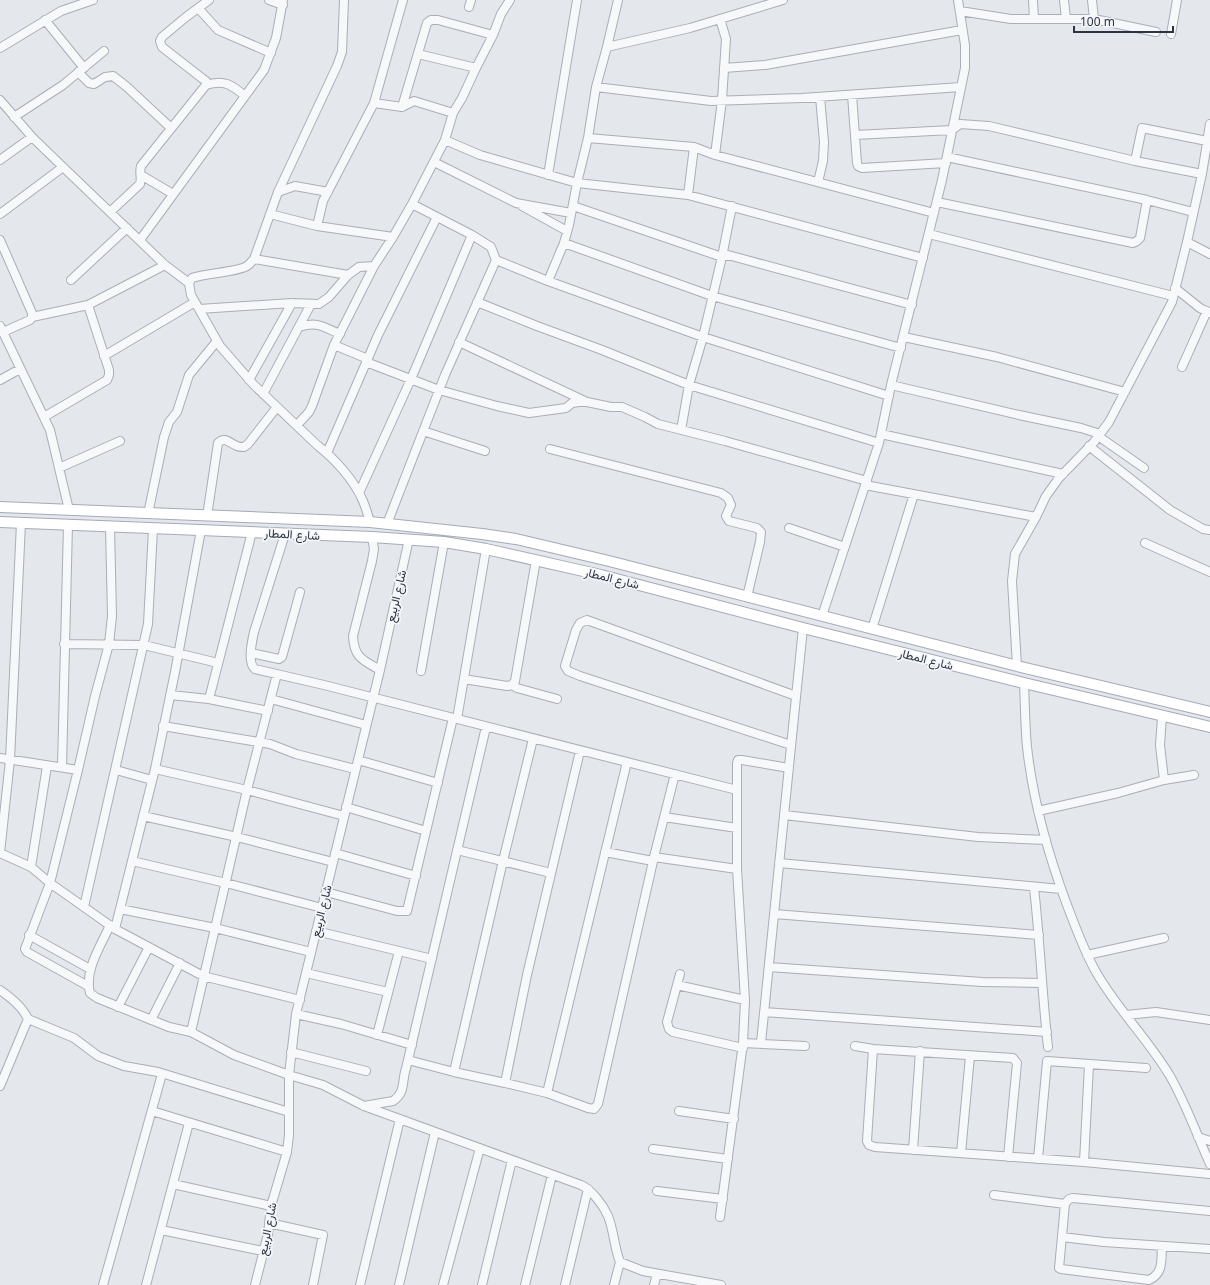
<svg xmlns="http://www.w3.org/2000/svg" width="1210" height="1285" viewBox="0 0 1210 1285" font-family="'Noto Sans',Vazirmatn,sans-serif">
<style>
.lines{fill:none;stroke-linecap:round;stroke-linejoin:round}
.minor-casing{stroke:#a9aeb7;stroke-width:10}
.major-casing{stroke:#a3abb8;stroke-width:12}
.minor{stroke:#f7f8fa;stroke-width:8}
.major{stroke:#fff;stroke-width:10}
.labels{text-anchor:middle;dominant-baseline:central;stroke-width:3.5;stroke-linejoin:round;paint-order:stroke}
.street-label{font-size:12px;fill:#2b3445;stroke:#f4f6f9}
</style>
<rect width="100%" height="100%" fill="#e4e7ec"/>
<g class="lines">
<g class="minor-casing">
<path id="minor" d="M 269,0 L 283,5
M 344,0 L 342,52 L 337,66 L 278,192 L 254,259 C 252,261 250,264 247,266 C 238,272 206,273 192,278 L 189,283 L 191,295 L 220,346 L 254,385 L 317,445 C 335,459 354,480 363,501 C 366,508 368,515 370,522
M 1033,0 L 1034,19
M 1064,0 L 1066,19
M 1092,0 L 1094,19
M 469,7 L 471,0
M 198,8 L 218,30 L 271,53
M 960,11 L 1011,19 L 1094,19 L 1156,32
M 45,20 L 84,68
M 1171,34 L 1177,0
M 607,47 L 618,0
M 0,48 L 61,11 L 93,0
M 418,54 L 476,68
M 724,68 L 765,65 L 962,30
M 78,72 L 89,83 L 94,84 L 105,77 L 113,76 L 127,87 L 171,128
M 206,85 C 224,79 232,85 245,96
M 596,87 L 711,101 L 802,98 L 961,87
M 852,95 L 857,163 L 858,166 L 862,168 L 946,163
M 0,100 L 32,137 L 63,167 L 165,265 L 189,283
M 374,103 L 402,107 L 414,101 L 453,113
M 402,107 L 427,23 L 431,20 L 438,20 L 493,35
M 14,117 L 63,85 L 104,51
M 855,135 L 952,130 L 960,124 L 989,126 L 1135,161 L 1202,174
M 588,138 L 694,147 L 715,155 L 934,213
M 445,140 L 480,155 L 577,183 L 688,195 L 923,258
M 715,155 L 722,100 L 726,39 L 720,19
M 947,157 L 1147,200 L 1193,212
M 0,160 L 32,137
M 1135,161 L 1142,128 L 1207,141
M 434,162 L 516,203 L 571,213
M 141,175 L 173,194
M 548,175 L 577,0
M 818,182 L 823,161 L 824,142 L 820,97
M 278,192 L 295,186 L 328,192
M 688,195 L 694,147
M 937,202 L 1133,243 L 1137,241 L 1140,238 L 1147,200
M 522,206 L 567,231
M 573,206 L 722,257 L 728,255 L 912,305
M 110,212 L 140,184 C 142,178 139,172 141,166 L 206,85 L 206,81 L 203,79 L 162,47 L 160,41 L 162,37 L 186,17 L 209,0
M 0,214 L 63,167
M 270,214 L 317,226 L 393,237 L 412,204 L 445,140 L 453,113 L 462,98 L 476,68 L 493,35 L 501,14 L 510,0
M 317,226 L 323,201 L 374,103 L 403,0
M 929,234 L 1173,296
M 0,240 L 32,313 L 32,317 L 30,320 L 3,332
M 140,240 L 264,70 L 276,38 L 283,0
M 1187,242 L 1210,254
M 564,243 L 712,296 L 901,348
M 254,259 L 348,275
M 496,260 L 548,281 L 703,337 L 889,396
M 71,280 L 127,228
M 548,281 L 564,243 L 569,225 L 577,183 L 588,138 L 596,87 L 607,47 L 690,28 L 783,0
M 1175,288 L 1200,308 L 1210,313
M 477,302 L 537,326 L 602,350 L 689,385 L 879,443
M 199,309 L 292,303 L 319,304 L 329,297 L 348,275 L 359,267 L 374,266
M 32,317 L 88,305 L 165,265
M 0,326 L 50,430 L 69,510
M 299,327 C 318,321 323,327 340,334
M 904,337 L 997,357 L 1125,392
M 459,342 L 585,401
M 334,345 L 368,359
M 104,356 L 195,302
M 366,362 L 439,390 L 497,406 L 529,413 L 566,408 L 572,403 L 579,402 L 587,402 L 611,407 L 622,407 L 645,417 L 658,424 L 725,441 L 867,481
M 1182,367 L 1207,311
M 0,380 L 20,369
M 249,380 L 292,303
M 891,385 L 1019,415 L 1081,428 L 1100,434
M 263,394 L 311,304
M 44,417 L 107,380 L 109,375 L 109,370 L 88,305
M 297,425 L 309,412 L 312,406 L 334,345 L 374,266 L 393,237
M 681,430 L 689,385 L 703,337 L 722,257 L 732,206
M 423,431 L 485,451
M 881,434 L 1063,474
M 1098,436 L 1144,468
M 1089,446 L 1170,510 L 1203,529 L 1210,530
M 550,449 L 721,493 L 728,498 L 731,505 L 726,516 L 729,521 L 757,528 L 761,532 L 760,542 L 747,597
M 327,453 L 378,335 L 437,217
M 59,468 L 120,441
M 865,485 L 1036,517
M 359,493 L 411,379 L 472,235
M 148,514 L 164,437 L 169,422 L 177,412 L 189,375 L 217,341
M 207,516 L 218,443 C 225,436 229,443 237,446 C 239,447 242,447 244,447 L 248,444 L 277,407
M 387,524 L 445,375 L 496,260 L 491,247 L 472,235 L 412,204
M 789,528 L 845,547
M 285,534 L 254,632 C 252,641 247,663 255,669 L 324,685 L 737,790
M 372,537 L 374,549 L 372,561 L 353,636 C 354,658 363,660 380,670
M 1145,543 L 1210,572
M 822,616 L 879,443 L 891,385 L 942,180 L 965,68 L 965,45 L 958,0
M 872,629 L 914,494
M 64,644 L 144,645 L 218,663
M 251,653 L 279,659 L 282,657 L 300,592
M 1017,666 L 1012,581 L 1015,554 L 1036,517 L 1046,496 L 1059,478 L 1094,442 L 1109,422 L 1172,302 L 1187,242 L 1202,174 L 1210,124
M 421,671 L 444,542
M 464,679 L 507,686 L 512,685 L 515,681 L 536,560
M 1024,683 C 1025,705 1025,726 1027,747 C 1033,801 1048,854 1067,905 C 1076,928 1084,951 1096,972 C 1117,1009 1148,1039 1170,1076 C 1186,1104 1197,1135 1210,1164
M 512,685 L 517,688 L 557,699
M 170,695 L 209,699 L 268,711
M 209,699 L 252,532
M 271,699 L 366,725
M 1162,717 L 1160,745 L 1164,780
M 457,719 L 486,549
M 163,726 L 270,744 L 296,754 L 355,769
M 791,745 L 580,676 L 568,671 L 565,666 L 576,630 L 580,623 L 587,620 L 796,696
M 0,758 L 78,770
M 358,760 L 438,783
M 62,767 L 68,525
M 155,769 L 247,790 L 344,816
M 116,770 L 152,780
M 346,807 L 426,831
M 1038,811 L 1118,793 L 1164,780 L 1194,775
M 784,815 L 978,837 L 1046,840
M 143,816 L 237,837 L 333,862
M 664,817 L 737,828
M 457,850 L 551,873
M 605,852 L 653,861
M 0,853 L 31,867 L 50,883 L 115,929 L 203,976 L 300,1000
M 0,853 L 10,760 L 21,523
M 335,853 L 416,876
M 654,857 L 737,869
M 132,861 L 226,883 L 322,908
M 779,863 L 1061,889
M 31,867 L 47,766
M 1034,888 C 1040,940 1042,994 1048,1047
M 326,892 L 397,911 L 407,911 L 453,718
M 84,907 L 148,624 L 153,529
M 120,909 L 215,928 L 311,952
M 774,914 L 1039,935
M 110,925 C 101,946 84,970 90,993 L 97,998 L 169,1027 L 191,1032 L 234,1055 L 289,1075 L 323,1085 L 364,1106 L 581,1185 C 592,1190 603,1205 608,1216 C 614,1231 614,1247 620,1262 L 643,1271 L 721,1285
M 115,929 L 155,769 L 175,672 L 201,530
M 316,931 L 432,959
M 29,935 L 90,969
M 1087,955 L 1164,938
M 769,967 L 982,982 L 1041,983
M 306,973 L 388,992
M 680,974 L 667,1022 L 669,1029 L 673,1032 L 743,1048
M 677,985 L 745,1000
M 88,986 L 27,952 L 25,949 L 50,883 L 78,770 L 95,696 L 109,644 L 112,616 L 110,527
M 0,990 C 11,998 22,1006 28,1019 L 0,1086
M 118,1007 L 149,947
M 764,1012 L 1047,1032
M 296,1014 L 341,1024 L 412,1045
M 1126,1015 L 1156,1012 L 1210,1020
M 28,1019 L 74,1038 L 98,1056 L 124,1066 L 158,1072 L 289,1112
M 151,1020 L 180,963
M 191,1032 L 247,790 L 277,674
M 377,1035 L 399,951
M 743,1043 L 805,1046
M 761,1043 L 803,628
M 855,1046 L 873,1049 L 1013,1058 L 1017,1063 L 1008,1157
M 873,1049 L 867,1141 L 869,1145 L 875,1147 L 1084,1162 L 1210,1174
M 291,1052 L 366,1071
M 408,1060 L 486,727
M 454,1072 L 503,861 L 533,739
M 505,1083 L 547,1093 L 588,1108 L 594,1109 L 598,1104 L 654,857 L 675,774
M 547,1093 L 627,762
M 364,1106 L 393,1101 C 405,1093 402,1083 405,1072 C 406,1068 407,1064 408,1060 L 454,1072 L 505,1083 L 527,975 L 580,751
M 152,1111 L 287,1152
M 679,1111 L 734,1119
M 1198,1137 L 1210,1141
M 653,1149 L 728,1159
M 913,1150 L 920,1051
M 961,1153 L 970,1056
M 1038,1159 L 1047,1061 L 1146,1068
M 1084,1162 L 1089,1065
M 173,1184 L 271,1206
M 657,1191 L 723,1199
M 994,1195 L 1065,1204
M 720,1217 L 743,1043 L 745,1000 L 737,869 L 737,763 L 738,760 L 742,760 L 789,768
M 269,1223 L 323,1235 L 313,1285
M 161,1230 L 263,1251
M 1062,1237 L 1104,1242 L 1210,1249
M 1162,1246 C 1161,1260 1164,1273 1149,1280 L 1061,1269 L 1059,1268 L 1065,1204 L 1069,1199 L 1073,1198 L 1210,1211
M 103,1285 L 162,1074
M 146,1285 L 189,1123
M 255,1285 L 268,1234 L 271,1206 L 287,1152 L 289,1135 L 289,1075 L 296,1014 L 380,670 L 409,539
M 360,1285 L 400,1119
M 399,1285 L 435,1132
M 443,1285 L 480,1148
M 482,1285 L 512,1160
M 525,1285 L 552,1175
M 565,1285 L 588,1189
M 614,1285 L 620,1262
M 654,1285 L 657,1274"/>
</g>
<g class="major-casing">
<path id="major" d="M 0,507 L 370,522 L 482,534 L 516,539 L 609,561 L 1017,666 L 1210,712
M 0,522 L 372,537 L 444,542 L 486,549 L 601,575 L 803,628 L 1024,683 L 1210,727"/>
</g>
<use href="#minor" class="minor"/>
<use href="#major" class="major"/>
</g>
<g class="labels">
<g class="street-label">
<text transform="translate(292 534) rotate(3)">شارع المطار</text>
<text transform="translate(612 578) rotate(14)">شارع المطار</text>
<text transform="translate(396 596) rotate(-77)">شارع الربيع</text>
<text transform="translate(926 659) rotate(14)">شارع المطار</text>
<text transform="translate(321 911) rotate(-76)">شارع الربيع</text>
<text transform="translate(267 1229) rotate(-79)">شارع الربيع</text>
</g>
</g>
<path d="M1074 26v6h99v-6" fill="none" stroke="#2b3445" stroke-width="2"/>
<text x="1080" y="26" font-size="12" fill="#2b3445" stroke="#f4f6f9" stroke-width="3" paint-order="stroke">100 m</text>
</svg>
